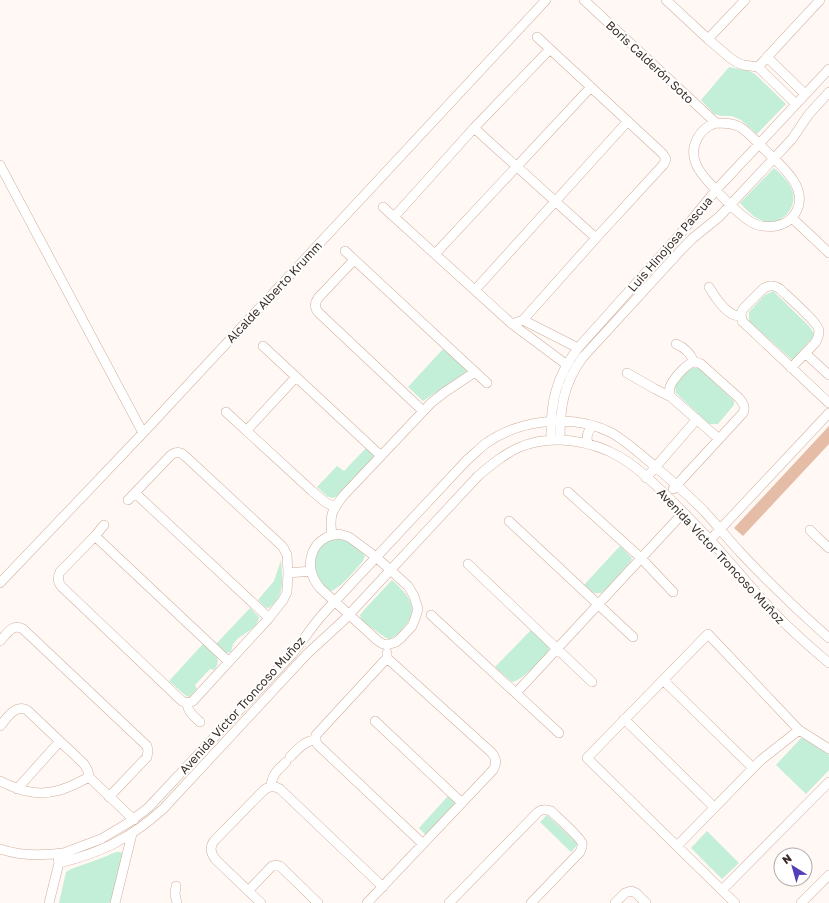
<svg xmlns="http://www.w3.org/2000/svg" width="829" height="903" viewBox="0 0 829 903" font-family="'Golos Text',sans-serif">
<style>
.green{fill:#c3eed7}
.building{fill:#e5bca6}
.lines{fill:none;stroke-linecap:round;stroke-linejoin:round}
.street-casing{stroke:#d0af9d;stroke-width:10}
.street{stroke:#fff;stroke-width:9}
.labels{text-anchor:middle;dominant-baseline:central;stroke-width:4;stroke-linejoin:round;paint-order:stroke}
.street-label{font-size:12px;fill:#3b2e27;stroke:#fff}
</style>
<rect width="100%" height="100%" fill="#fff8f4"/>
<path class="green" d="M 729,67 L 749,71 L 755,74 L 786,104 L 757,134 L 741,120 L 732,116 L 722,116 L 714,114 L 701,100 Z
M 774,168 C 781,174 791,184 793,193 C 796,208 783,223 768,222 C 756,221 748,211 740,203 Z
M 773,291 L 809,326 L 815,335 L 792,360 L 749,321 L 749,312 L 765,295 Z
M 443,349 L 468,371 L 423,401 L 408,387 Z
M 694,368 L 699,368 L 734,401 L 734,405 L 718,424 L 709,424 L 676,393 L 675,386 L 689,369 Z
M 366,448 L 373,455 L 373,458 L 336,497 L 332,498 L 327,496 L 317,487 L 337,466 L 344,471 Z
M 336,538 L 347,540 L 361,551 L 365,556 L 363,561 C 353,572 344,585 330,592 C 325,587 319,582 316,575 C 312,566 314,552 322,545 C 325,542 331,540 336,538 Z
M 620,546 L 632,558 L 631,561 L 607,588 L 601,593 L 594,593 L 584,585 Z
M 281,560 C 282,580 286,594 269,608 L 265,607 L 258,600 L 274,581 Z
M 392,580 C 407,594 422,608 404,627 C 400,632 396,636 390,639 L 386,638 L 362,621 L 360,615 L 364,610 Z
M 250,608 L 259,617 C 257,631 240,633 234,643 C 232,645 232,649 231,652 L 226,653 L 216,644 Z
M 531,630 L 548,646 L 549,650 C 542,659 523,680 512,682 L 495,667 Z
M 203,644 C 212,652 224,658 214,670 L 210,669 L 195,685 L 197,689 L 189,697 L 185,695 L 169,681 Z
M 802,737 L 829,755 L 829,770 L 806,794 L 776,765 Z
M 448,796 L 456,803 L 426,835 L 419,828 Z
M 547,815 L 578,844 L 571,852 L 540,822 Z
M 707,831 L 739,863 L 722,879 L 691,848 Z
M 116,852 L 121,852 L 123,854 L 112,903 L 59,903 L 66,872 L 71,869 L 102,858 Z"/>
<path class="building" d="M 829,426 L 829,444 L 743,536 L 734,528 Z"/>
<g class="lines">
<g class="street-casing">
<path id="street" d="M 584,0 L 716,123
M 666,0 L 708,39 L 729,57 L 736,62 L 743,65 L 758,67 L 796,104
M 708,39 L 745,0
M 767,57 L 805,94
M 758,67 L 820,0
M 716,123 C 725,123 733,123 740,127 C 748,132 758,143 765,150 C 780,165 808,186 797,210 C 793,219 786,224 776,226 C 769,227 762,227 755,224 C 742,219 701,177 696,164 C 689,147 699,128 716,123 Z
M 474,128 L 596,238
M 0,165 L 143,433
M 383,207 L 512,324 L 567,365
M 394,217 L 474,128 L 550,49
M 792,218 L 829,253
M 345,251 L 487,383
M 435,254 L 591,87
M 354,260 L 318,298 C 314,304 315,309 319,313 L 423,411
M 709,287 C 715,297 727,317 741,316
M 475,290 L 628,121
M 523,320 L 578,348
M 512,324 L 523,320 L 596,238 L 664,164 L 666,159 L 663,154 L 537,37
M 676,344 C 684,347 691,354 694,362
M 263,346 L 381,456
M 805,353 L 829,375
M 791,368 L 815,343 C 817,340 819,335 819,331 C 819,323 787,296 780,289 C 774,285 770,285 764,288 L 743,309 L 741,314 L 742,321 L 829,403
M 627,373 L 655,389 L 671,397
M 226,412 L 312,491 L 325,502 L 334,507
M 247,430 L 296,377
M 551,440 C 550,403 556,377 578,348 L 681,233 L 716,190 L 829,69
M 560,440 C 560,408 563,384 583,357 L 682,249 L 693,238 L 719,217 L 792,139 L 809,114 L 829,92
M 588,444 C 586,437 587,431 593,426
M 646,478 L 697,419
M 673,489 L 743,413 C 746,407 743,403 739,398 L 701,364 C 699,363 696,362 694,362 C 687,363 672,380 670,387 C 669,391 669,393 671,397 L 719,439
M 568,492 L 641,558 L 673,592
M 135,493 L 269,618
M 509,521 L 633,637
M 104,525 L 95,536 L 60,572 C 57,578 58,583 62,587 L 182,701 C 186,703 189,703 193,701 L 269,618 L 283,600 L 287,592 L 288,573 L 287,555 L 284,549 L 282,546 L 185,456 C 181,452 176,451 171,455 L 128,500
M 810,530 L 817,537 L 829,548
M 339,534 L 349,537 L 376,557 L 408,586 L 414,596 L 418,609 L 415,619 L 412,626 L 400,639 L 396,642 L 387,645 L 383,644 L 378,641 L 320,588 C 302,567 310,537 339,534 Z
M 332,535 C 329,515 332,510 344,495 L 431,403 L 445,392 L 475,372
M 95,536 L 229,662
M 710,540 L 829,413
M 468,564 L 592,682
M 288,573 L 311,571
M 0,583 L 143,433 L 546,0
M 431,615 L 559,733
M 0,641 C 7,634 12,623 23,629 L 147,746 L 148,751 L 147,757 L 109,797
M 387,653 L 387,658 L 316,735 L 315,740 L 318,745 L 423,844
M 663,680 L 753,768
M 516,693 L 683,513
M 187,703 C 188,712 193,716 200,722
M 624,719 L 714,807
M 375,721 L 462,803
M 0,726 C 7,718 15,704 27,710 L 84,764 L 88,771 L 89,777 L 134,820
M 290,757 C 297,750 304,741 315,740
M 0,781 C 8,785 17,789 26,791 C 49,797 69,788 89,777
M 271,786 C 272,774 278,770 286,762
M 17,789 L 60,741
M 677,846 L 761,760 L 799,730
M 0,849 C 21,856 41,856 63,853
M 59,863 C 101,853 131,838 163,809 L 307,654 L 344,620 L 478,476 C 491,465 504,454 520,447 C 551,434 591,440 620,457 C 640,469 660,489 677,506 C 688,517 699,528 709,539 C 726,557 742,577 759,596 C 780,621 804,642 829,663
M 176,886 L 175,894 L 177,903
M 722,890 L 829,782
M 248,891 L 272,866 L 276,865 L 280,866 L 318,903
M 49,903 L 59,863 L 58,858 L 61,854 L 101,839 L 128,823 L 148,808 L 292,654 C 303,641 312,626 323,614 L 467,460 C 473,455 479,449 485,444 C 520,419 573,413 612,433 C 627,442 639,453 652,464 C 670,479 688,495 704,511 C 716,524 728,539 740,552 C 768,582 798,611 829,638
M 115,903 L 132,834
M 261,903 L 216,860 C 211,854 209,848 214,841 L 264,790 C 269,786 274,785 280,789 L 383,887
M 367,903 L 493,770 C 497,764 496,758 492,753 L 387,658
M 449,903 L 538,812 C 542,809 546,809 551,811 C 557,817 580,837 582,843 C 583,847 581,849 580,852 L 531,903
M 615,903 L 625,893 L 631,891 L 636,893 L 646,903
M 735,903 L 587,758 L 708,634 L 799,730 L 829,749
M 801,903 L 829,875"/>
</g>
<use href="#street" class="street"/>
</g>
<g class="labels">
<g class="street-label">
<text transform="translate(650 62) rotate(43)">Boris Calderón Soto</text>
<text transform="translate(670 244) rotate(-49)">Luis Hinojosa Pascua</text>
<text transform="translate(274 292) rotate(-47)">Alcalde Alberto Krumm</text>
<text transform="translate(721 556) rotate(47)">Avenida Víctor Troncoso Muñoz</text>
<text transform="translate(242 705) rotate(-48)">Avenida Víctor Troncoso Muñoz</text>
</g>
</g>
<g transform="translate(793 867) rotate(323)"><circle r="19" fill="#ffffff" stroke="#b1aba9"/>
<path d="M0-3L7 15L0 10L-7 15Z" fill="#533eb6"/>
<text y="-6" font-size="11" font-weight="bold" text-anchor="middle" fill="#3b2e27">N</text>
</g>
</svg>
